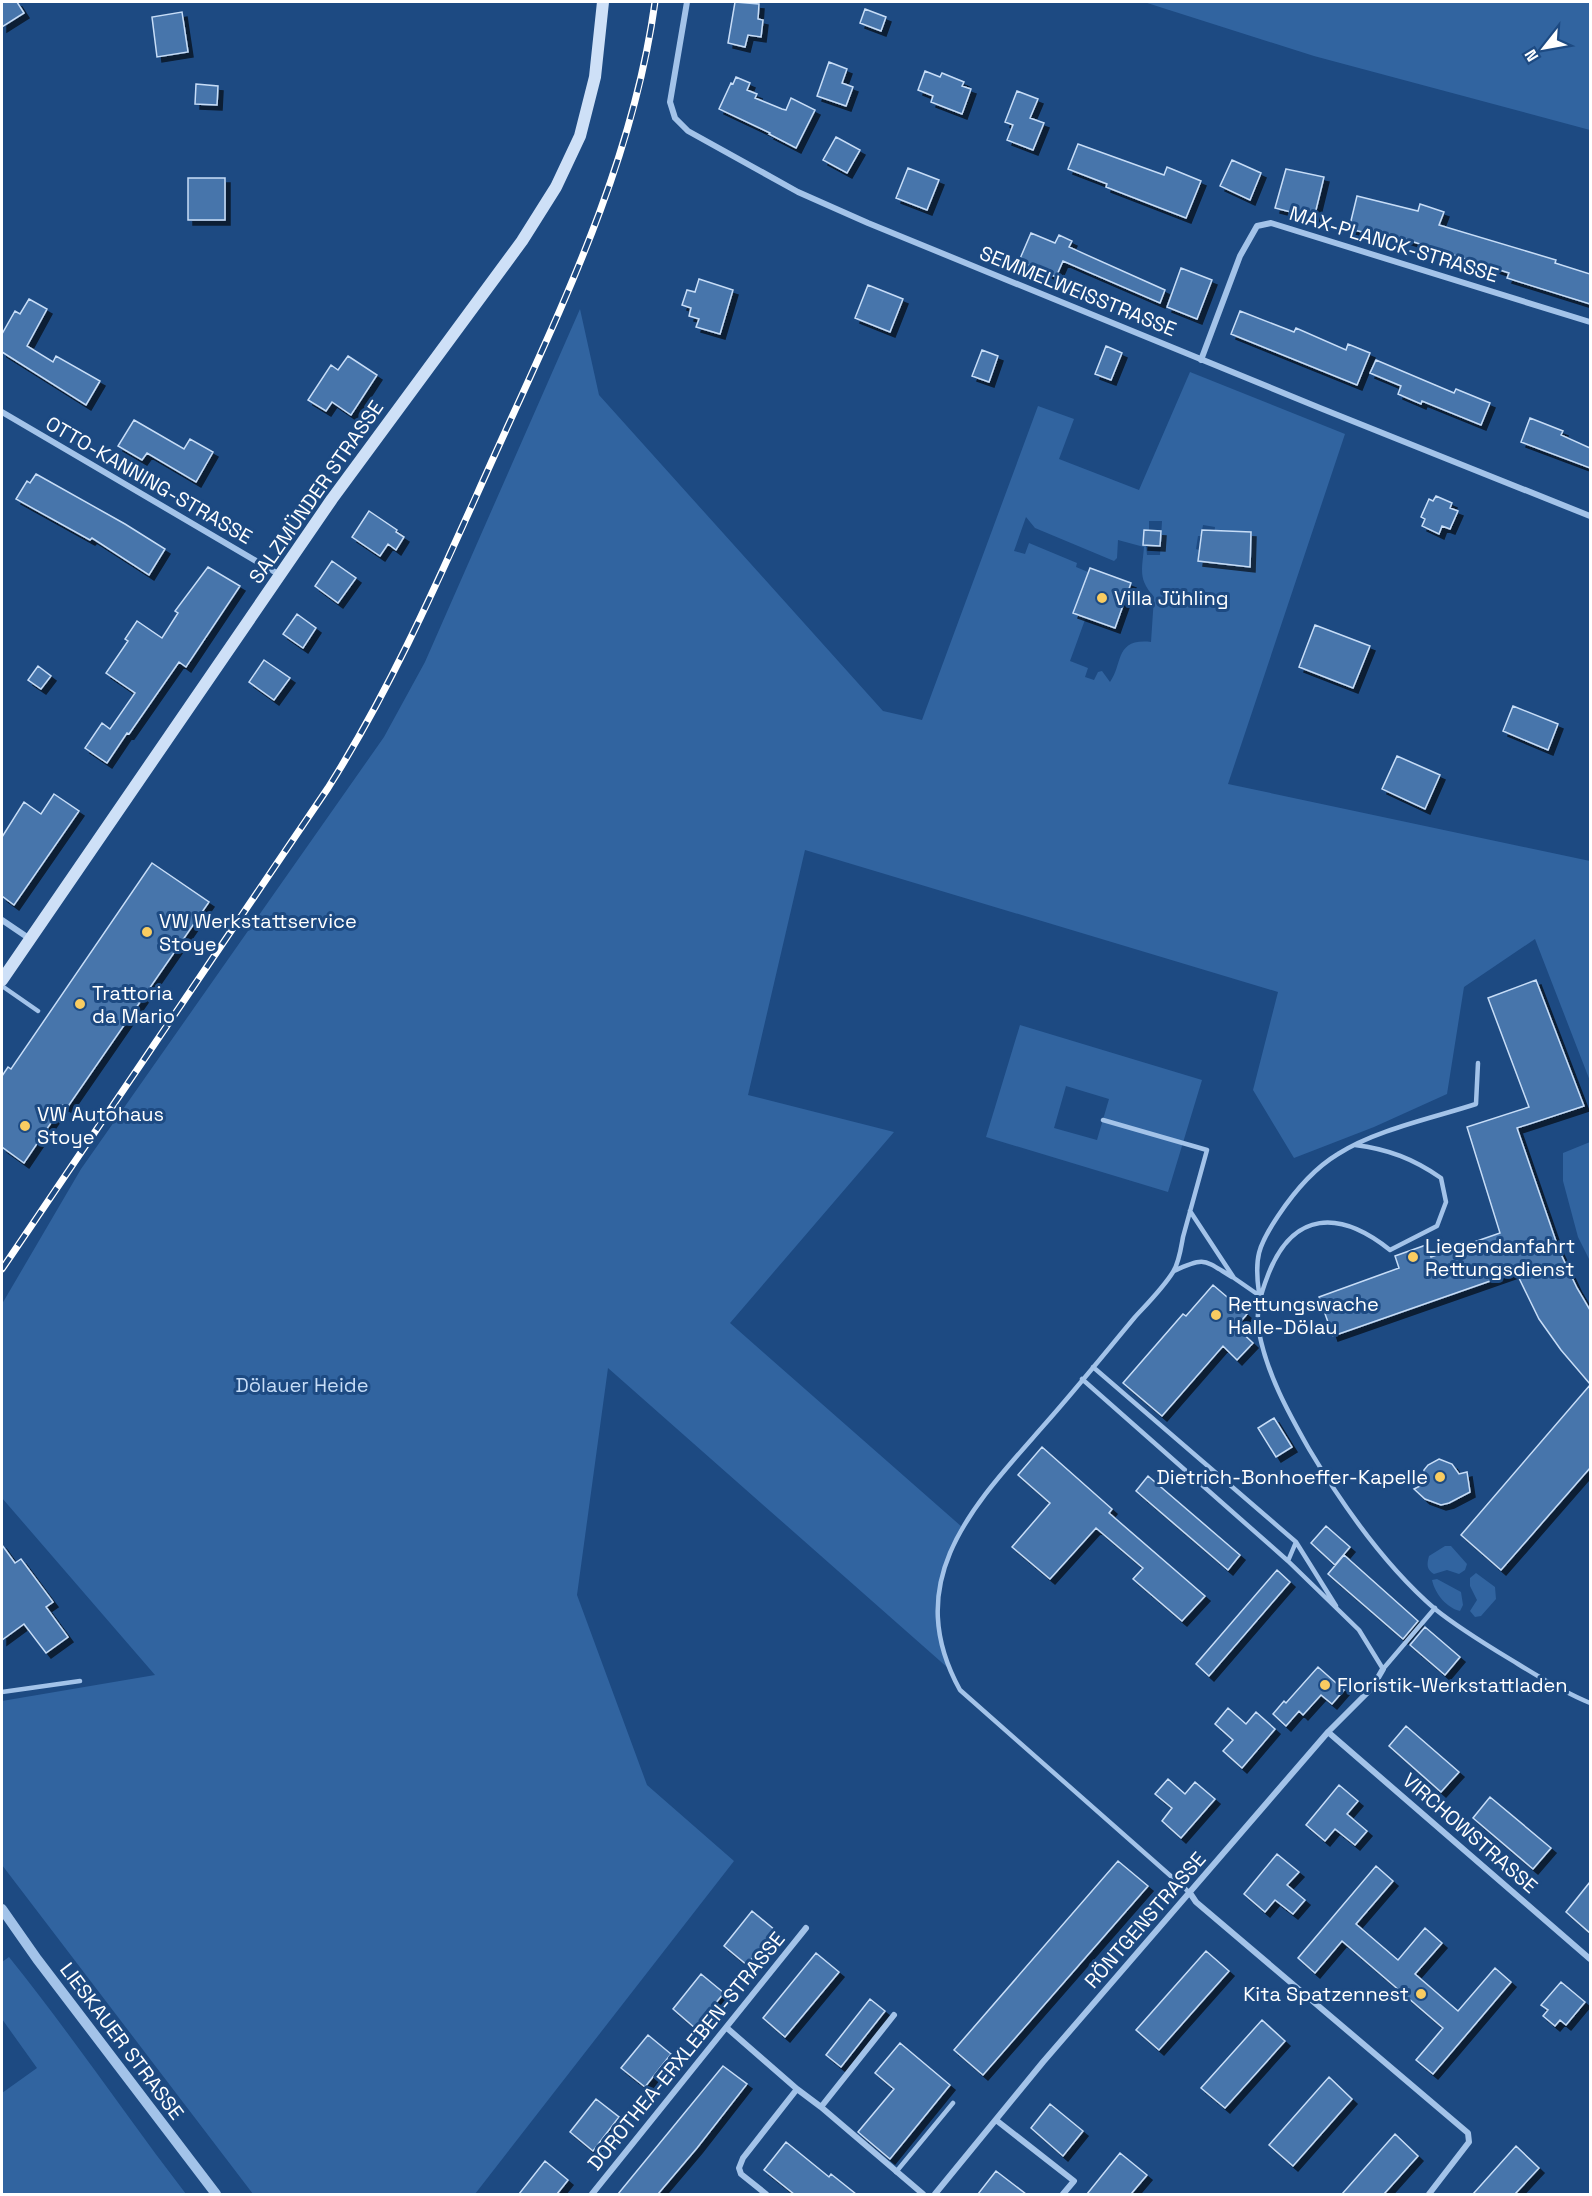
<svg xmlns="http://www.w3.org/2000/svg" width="1592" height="2196" viewBox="0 0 1592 2196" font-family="'Space Grotesk',sans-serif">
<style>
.green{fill:#3164a0;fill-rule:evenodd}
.building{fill:#4674ab;stroke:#c7ddf7;stroke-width:1.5;filter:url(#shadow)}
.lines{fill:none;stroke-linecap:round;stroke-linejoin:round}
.service{stroke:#a3c3e9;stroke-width:4.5}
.minor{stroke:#a3c3e9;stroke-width:6}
.tertiary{stroke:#a3c3e9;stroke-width:10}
.secondary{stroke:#cee0f7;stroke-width:12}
.rail-casing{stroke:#fff;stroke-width:7}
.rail{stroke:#1d4a82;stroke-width:4.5;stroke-dasharray:14;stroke-linecap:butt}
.poi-dot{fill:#f9cc61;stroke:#1d4a82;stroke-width:2}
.labels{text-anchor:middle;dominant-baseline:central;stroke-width:6;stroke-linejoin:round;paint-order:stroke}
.street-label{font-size:20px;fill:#fff;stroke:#1d4a82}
.poi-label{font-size:20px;fill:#fff;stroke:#1d4a82;text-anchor:start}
.park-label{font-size:20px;fill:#c7ddf7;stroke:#1d4a82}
</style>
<defs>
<filter id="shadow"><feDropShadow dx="5" dy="5" stdDeviation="0" flood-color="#0009"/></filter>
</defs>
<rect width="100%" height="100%" fill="#1d4a82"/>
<path class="green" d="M 1144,2 L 1590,2 L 1590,130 L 1314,56 Z
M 580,309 L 599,395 L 883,711 L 922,720 L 1038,406 L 1074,419 L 1059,459 L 1139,490 L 1190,372 L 1345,434 L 1228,784 L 1590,861 L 1590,1081 L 1535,939 L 1464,987 L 1447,1094 L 1374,1127 L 1294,1158 L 1253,1090 L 1278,992 L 805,850 L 748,1095 L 894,1132 L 730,1323 L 962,1527 C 937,1577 931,1614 948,1668 L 608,1368 L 577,1595 L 647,1785 L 734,1861 L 475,2194 L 253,2194 L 2,1865 L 2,1701 L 155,1675 L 2,1498 L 2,1304 L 81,1169 L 384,737 L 425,662 ZM 1026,517 L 1035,528 L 1114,561 L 1117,558 L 1118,540 L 1144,547 C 1142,571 1138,579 1154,597 L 1151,642 C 1114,638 1123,665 1110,682 L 1102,671 L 1098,672 L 1094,680 L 1085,677 L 1088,668 L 1070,661 L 1086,617 L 1074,612 L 1088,572 L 1076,567 L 1077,563 L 1029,543 L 1025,554 L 1014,551 ZM 1149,521 L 1162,521 L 1160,555 L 1147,555 L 1144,530 L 1149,530 ZM 1203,525 L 1215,527 L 1210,563 L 1198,561 L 1199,550 L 1196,549 L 1198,536 L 1201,536 ZM 1239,531 L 1251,532 L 1249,567 L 1238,566 Z
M 1020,1025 L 1202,1080 L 1168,1192 L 986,1137 ZM 1066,1086 L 1109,1099 L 1097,1140 L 1054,1128 Z
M 1590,1142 L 1590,1261 L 1578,1237 L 1563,1181 L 1563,1153 Z
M 1445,1546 L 1451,1546 L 1467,1564 L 1465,1570 L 1459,1574 L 1447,1570 L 1434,1574 C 1426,1569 1427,1564 1429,1556 Z
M 1476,1573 L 1495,1587 L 1496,1599 L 1481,1616 L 1475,1617 L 1470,1611 L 1477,1600 L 1470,1586 L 1470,1578 Z
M 1437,1579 L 1461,1592 L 1463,1605 L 1460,1611 C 1447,1608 1435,1594 1432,1580 Z
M 9,1957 C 71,2034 126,2116 186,2194 L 2,2194 L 2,2093 L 37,2068 L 2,2019 L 2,1962 Z"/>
<path class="building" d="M 2,2 L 17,2 L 24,13 L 2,27 Z
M 735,2 L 759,4 L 758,19 L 763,20 L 761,37 L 748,35 L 745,47 L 728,43 Z
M 865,9 L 886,17 L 881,31 L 860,23 Z
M 182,12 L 188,52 L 157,57 L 152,17 Z
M 829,62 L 847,69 L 842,83 L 853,87 L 846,106 L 817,96 Z
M 925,71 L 940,77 L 942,73 L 964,82 L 962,86 L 971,89 L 962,114 L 931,102 L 933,96 L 918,90 Z
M 736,77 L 750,83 L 747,90 L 757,94 L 755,98 L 782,109 L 786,110 L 791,98 L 815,110 L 796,148 L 769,134 L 770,133 L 719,109 L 731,83 L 733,84 Z
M 196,84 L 218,86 L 217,105 L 195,104 Z
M 1017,91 L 1038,99 L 1030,118 L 1044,123 L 1033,150 L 1007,140 L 1013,125 L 1005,122 Z
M 836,137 L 860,150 L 847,173 L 823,160 Z
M 1078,144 L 1164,175 L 1167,167 L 1201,181 L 1186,218 L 1106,187 L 1107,184 L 1068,169 Z
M 1232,160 L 1261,173 L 1250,200 L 1220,186 Z
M 908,168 L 939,180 L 927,210 L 896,198 Z
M 1286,169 L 1324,177 L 1314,218 L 1275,208 Z
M 188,178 L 225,178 L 225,220 L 188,220 Z
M 1357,196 L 1418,211 L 1420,204 L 1444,212 L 1439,225 L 1556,260 L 1555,263 L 1590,274 L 1590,304 L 1507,278 L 1509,273 L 1386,233 L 1385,237 L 1349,229 Z
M 1031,233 L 1055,243 L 1059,235 L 1072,241 L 1069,247 L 1165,290 L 1160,303 L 1063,261 L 1056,277 L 1019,261 Z
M 1181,268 L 1212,280 L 1197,319 L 1167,307 Z
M 699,279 L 733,290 L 720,334 L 696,327 L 699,319 L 689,316 L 691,308 L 682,305 L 687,290 L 695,292 Z
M 868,285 L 903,299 L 890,332 L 855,318 Z
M 29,299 L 47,309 L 27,346 L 53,362 L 56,356 L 100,381 L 86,405 L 2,352 L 2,334 L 15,311 L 20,314 Z
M 1240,311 L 1294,332 L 1296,328 L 1346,350 L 1348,344 L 1370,353 L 1357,385 L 1231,334 Z
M 1106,346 L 1122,353 L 1111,380 L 1095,374 Z
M 982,350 L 998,356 L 989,382 L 972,376 Z
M 348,356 L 377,375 L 351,415 L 332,402 L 326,411 L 308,400 L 331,365 L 338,370 Z
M 1376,360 L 1454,393 L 1456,389 L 1490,403 L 1481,425 L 1422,401 L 1421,404 L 1398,394 L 1401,386 L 1370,373 Z
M 1530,418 L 1563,431 L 1561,435 L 1590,448 L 1590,468 L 1521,442 Z
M 134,420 L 184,449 L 190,439 L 213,452 L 196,482 L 147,453 L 142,460 L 118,446 Z
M 36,474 L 125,524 L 165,549 L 149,575 L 92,538 L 90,540 L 16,499 L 27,481 L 30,483 Z
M 1436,496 L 1452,503 L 1450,508 L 1458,511 L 1450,529 L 1442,526 L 1439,534 L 1422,526 L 1425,519 L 1421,517 L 1429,499 L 1433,501 Z
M 369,511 L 397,530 L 396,532 L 404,537 L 396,550 L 388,544 L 380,556 L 352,537 Z
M 1144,530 L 1161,531 L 1160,546 L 1143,545 Z
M 1202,530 L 1251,532 L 1250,567 L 1198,561 Z
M 332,561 L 356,578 L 338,603 L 315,586 Z
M 208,567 L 240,586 L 186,667 L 179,662 L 129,734 L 127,733 L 107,763 L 85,748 L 102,723 L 110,729 L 135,693 L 106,673 L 128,641 L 125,639 L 137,621 L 162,638 L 178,613 L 175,611 Z
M 1090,568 L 1131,583 L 1115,628 L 1073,613 Z
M 297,614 L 316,628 L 303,648 L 283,634 Z
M 1315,625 L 1370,646 L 1353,688 L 1299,667 Z
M 264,660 L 290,678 L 274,700 L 249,682 Z
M 38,666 L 51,676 L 41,689 L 28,680 Z
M 1513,706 L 1558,724 L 1548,750 L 1503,731 Z
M 1397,756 L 1440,775 L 1425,809 L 1382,789 Z
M 54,794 L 79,811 L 14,905 L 2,896 L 2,837 L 24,802 L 41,814 Z
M 152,863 L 209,902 L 67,1108 L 63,1105 L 24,1163 L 2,1147 L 2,1076 L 8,1067 L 11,1069 Z
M 1536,980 L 1584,1106 L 1517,1128 L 1559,1250 L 1577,1288 L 1590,1310 L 1590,1384 L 1561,1350 L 1539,1319 L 1516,1272 L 1333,1336 L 1319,1297 L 1399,1268 L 1395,1256 L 1426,1245 L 1431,1257 L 1500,1233 L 1467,1127 L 1529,1107 L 1488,998 Z
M 1213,1285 L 1247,1314 L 1236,1327 L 1253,1343 L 1237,1360 L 1223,1346 L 1162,1416 L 1123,1383 L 1183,1314 L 1186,1316 Z
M 1590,1385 L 1590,1468 L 1501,1570 L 1461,1535 Z
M 1274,1418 L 1292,1447 L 1276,1457 L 1258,1428 Z
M 1042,1447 L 1112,1509 L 1109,1513 L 1205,1596 L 1182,1621 L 1133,1579 L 1143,1568 L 1096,1528 L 1050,1579 L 1012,1547 L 1050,1503 L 1018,1475 Z
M 1439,1459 L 1452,1464 L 1459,1474 L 1467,1472 L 1470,1492 L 1449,1503 L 1441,1505 L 1425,1499 L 1414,1489 L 1422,1485 L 1424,1470 L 1428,1465 Z
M 1148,1476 L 1240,1555 L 1228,1570 L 1136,1491 Z
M 1326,1526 L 1350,1547 L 1335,1565 L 1311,1543 Z
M 2,1545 L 15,1563 L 21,1559 L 53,1602 L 46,1607 L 68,1637 L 46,1653 L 24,1624 L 2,1640 Z
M 1344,1555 L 1418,1621 L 1403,1639 L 1328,1574 Z
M 1277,1570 L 1290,1582 L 1209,1676 L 1196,1664 Z
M 1425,1627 L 1460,1657 L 1445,1675 L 1410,1645 Z
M 1318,1667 L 1344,1690 L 1332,1704 L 1321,1695 L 1303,1715 L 1299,1711 L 1286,1726 L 1273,1714 L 1284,1701 L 1286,1703 Z
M 1228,1708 L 1246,1724 L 1256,1712 L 1275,1729 L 1242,1768 L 1223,1751 L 1233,1740 L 1215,1724 Z
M 1406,1726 L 1459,1772 L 1441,1792 L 1389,1746 Z
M 1168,1779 L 1185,1794 L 1195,1782 L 1215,1799 L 1181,1838 L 1162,1821 L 1172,1808 L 1155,1794 Z
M 1339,1785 L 1358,1801 L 1347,1814 L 1367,1831 L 1355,1845 L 1335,1829 L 1325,1841 L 1306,1825 Z
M 1490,1797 L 1551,1848 L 1533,1869 L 1473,1818 Z
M 1277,1854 L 1299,1872 L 1287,1885 L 1305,1900 L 1293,1914 L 1275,1900 L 1265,1912 L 1244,1894 Z
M 1118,1861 L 1148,1886 L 983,2075 L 954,2050 Z
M 1376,1866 L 1393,1881 L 1356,1924 L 1398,1960 L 1425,1928 L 1442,1943 L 1415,1974 L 1458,2011 L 1495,1968 L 1511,1982 L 1433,2074 L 1416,2060 L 1443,2028 L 1342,1941 L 1315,1973 L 1298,1958 Z
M 1590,1882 L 1590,1933 L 1566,1912 Z
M 752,1911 L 775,1930 L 747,1965 L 724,1946 Z
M 1206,1951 L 1229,1971 L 1159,2050 L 1136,2030 Z
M 816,1953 L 839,1972 L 785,2037 L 763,2018 Z
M 701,1974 L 724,1993 L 695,2028 L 673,2009 Z
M 1561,1982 L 1585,2002 L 1566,2025 L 1560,2020 L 1555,2026 L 1543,2016 L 1548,2010 L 1541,2005 Z
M 870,1999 L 885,2011 L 841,2067 L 826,2055 Z
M 1262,2020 L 1285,2041 L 1225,2108 L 1201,2088 Z
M 648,2035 L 671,2054 L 645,2087 L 621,2068 Z
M 900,2043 L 950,2085 L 890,2159 L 858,2132 L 894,2089 L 875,2073 Z
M 723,2066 L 747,2084 L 697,2148 L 658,2194 L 618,2194 Z
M 1329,2077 L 1352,2099 L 1293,2166 L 1269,2145 Z
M 596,2099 L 619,2117 L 593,2151 L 570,2132 Z
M 1050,2104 L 1083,2131 L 1063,2156 L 1031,2128 Z
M 1395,2134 L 1418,2156 L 1384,2194 L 1342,2194 Z
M 786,2142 L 829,2177 L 831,2174 L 856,2194 L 794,2194 L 764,2170 Z
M 1516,2146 L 1539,2168 L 1515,2194 L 1473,2194 Z
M 1120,2153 L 1147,2175 L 1131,2194 L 1087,2194 Z
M 545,2161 L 568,2180 L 557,2194 L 519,2194 Z
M 996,2171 L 1026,2194 L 978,2194 Z"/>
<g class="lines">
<path class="service" d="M 2,986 L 38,1011
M 1103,1120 L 1207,1150 C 1199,1179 1191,1208 1183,1237 C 1181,1248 1179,1263 1173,1272 C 1163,1288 1148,1303 1135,1317 C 1105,1353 1076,1389 1045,1424 C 975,1504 899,1579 960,1690 L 1190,1893
M 1355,1145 C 1388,1149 1414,1159 1441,1178 L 1446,1202 L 1437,1226 L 1390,1250 C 1340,1210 1293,1210 1268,1275 C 1261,1293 1255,1312 1259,1332 C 1267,1374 1288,1412 1309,1449 C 1343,1506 1384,1565 1435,1609 C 1461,1630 1490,1647 1518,1664 C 1542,1679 1565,1693 1590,1703
M 1190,1211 L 1234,1278 L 1260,1296
M 1174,1271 C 1205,1256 1204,1260 1232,1277
M 1259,1293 C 1254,1258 1258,1246 1278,1216 C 1294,1192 1313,1169 1338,1154 C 1375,1130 1433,1118 1476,1104 L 1478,1063
M 1093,1367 L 1296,1542 L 1336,1606
M 1082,1379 L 1288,1561 L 1359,1630 L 1383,1669 L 1435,1608
M 1288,1561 L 1296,1542
M 2,1692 L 80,1681
M 896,2172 L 953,2103"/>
<path class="minor" d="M 687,2 L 670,102 L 675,118 L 688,131 L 798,192 L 868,223 L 1320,408 L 1590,516
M 1201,360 L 1240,256 L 1257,226 L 1271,223 L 1590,322
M 2,412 L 280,575
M 2,920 L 30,939
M 1328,1732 L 1590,1959
M 1190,1893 L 1196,1902 L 1468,2133 L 1469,2142 L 1429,2194
M 727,2028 L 797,2089 L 743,2158 L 739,2168 L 741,2174 L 766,2194
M 797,2089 L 821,2107 L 923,2194
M 821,2107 L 894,2015
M 996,2120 L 1074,2181 L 1063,2194
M 592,2194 L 806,1928
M 935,2194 L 1043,2062 L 1328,1732 L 1372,1688 L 1383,1669"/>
<path class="tertiary" d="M 2,1909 L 37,1959 L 216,2194"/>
<path class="secondary" d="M 2,980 L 332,499 L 522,241 L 556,187 L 580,136 L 595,77 L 603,2"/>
<g class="rail-casing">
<path id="rail" d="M 2,1269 L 328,788 C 395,682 444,567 496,452 C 562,306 633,162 655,2"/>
</g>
<use href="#rail" class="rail"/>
</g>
<g class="poi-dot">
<circle cx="1102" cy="598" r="6"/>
<circle cx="147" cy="932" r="6"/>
<circle cx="80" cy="1004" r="6"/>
<circle cx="25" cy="1126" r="6"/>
<circle cx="1413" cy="1257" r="6"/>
<circle cx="1216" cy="1315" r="6"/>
<circle cx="1440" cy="1477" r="6"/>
<circle cx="1325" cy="1685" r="6"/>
<circle cx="1421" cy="1994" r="6"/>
</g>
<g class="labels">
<g class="street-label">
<text transform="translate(1394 244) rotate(17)">MAX-PLANCK-STRASSE</text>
<text transform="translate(1078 291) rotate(22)">SEMMELWEISSTRASSE</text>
<text transform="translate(149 480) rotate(30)">OTTO-KANNING-STRASSE</text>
<text transform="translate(316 492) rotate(-55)">SALZMÜNDER STRASSE</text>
<text transform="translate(1470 1833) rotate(41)">VIRCHOWSTRASSE</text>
<text transform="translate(1145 1920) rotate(-49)">RÖNTGENSTRASSE</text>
<text transform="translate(122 2041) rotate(53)">LIESKAUER STRASSE</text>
<text transform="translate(686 2051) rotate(-51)">DOROTHEA-ERXLEBEN-STRASSE</text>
</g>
<g class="poi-label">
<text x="1114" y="598">Villa Jühling</text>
<text x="159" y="921">VW Werkstattservice<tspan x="159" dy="23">Stoye</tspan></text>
<text x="92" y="993">Trattoria<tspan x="92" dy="23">da Mario</tspan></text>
<text x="37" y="1114">VW Autohaus<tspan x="37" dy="23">Stoye</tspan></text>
<text x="1425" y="1246">Liegendanfahrt<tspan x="1425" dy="23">Rettungsdienst</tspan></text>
<text x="1228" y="1304">Rettungswache<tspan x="1228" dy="23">Halle-Dölau</tspan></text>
<text x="1428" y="1477" text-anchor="end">Dietrich-Bonhoeffer-Kapelle</text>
<text x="1337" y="1685">Floristik-Werkstattladen</text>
<text x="1409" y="1994" text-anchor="end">Kita Spatzennest</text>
</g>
<g class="park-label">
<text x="302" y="1385">Dölauer Heide</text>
</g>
</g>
<rect width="1592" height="2196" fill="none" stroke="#ffffff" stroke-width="6"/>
<g transform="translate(1544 48) rotate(239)" stroke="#1d4a82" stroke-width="4.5" paint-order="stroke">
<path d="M0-4.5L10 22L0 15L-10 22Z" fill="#ffffff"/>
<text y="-9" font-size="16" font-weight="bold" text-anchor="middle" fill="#ffffff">N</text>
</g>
</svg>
